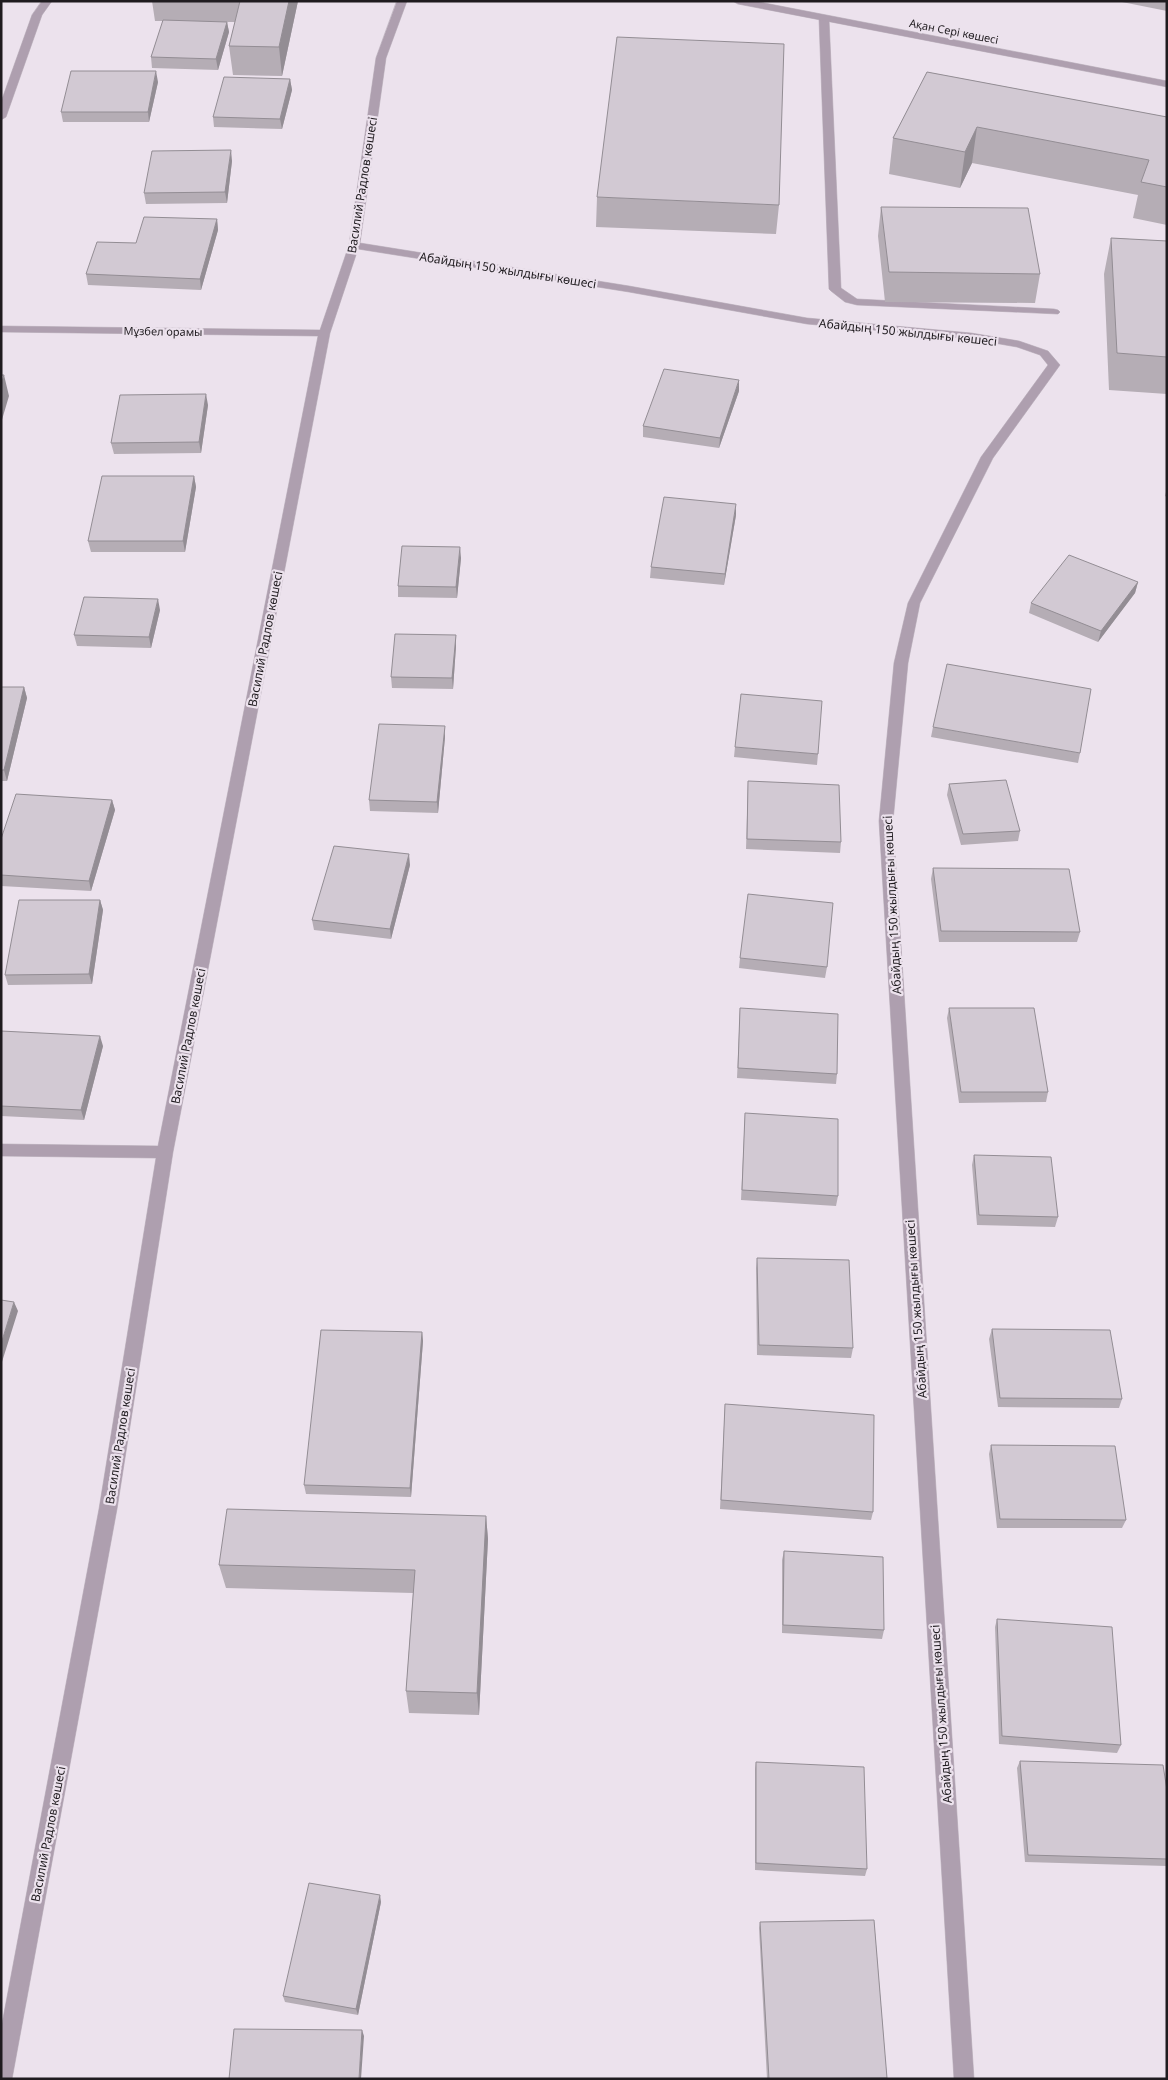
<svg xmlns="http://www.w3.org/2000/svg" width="1168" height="2080" viewBox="0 0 1168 2080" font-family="'Noto Sans',sans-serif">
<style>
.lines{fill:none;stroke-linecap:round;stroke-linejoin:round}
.service-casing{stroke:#c7bec8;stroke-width:1}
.minor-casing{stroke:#c7bec8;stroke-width:1}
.tertiary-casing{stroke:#c7bec8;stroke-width:1}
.service{fill:#ae9faf;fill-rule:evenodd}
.minor{fill:#ae9faf;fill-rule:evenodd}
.tertiary{fill:#ae9faf;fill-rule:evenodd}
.wall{fill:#b5adb5}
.shaded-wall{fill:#938d94}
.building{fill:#d2c9d3;stroke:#938d94}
.labels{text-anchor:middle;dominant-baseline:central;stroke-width:4.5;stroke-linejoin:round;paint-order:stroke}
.far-street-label{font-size:11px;fill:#1f1b1f;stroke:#ece2ed}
.street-label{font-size:12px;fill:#1f1b1f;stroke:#ece2ed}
</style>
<rect width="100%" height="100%" fill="#ece2ed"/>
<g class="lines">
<g class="service-casing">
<path id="service" d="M 824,16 L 829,19 L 841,288 L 857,299 L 1054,309 L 1058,310 L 1060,312 L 1058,314 L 857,305 L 845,302 L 831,291 L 829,289 L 819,19 Z"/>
</g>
<g class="minor-casing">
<path id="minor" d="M 42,1 L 52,1 L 42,15 L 6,117 L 1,120 L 1,102 L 32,15 Z
M 397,1 L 407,1 L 386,58 L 360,243 L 629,286 L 807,318 L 971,333 L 1019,341 L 1048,351 L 1060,365 L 993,458 L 920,603 L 908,663 L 893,821 L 974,2079 L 954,2079 L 879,821 L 894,663 L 908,603 L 981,457 L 1048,365 L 1040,355 L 1017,347 L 971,339 L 807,324 L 629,292 L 358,249 L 330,333 L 173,1152 L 117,1509 L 12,2079 L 1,2079 L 1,2029 L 99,1509 L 156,1158 L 1,1156 L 1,1144 L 158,1146 L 318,336 L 1,332 L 1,326 L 320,330 L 349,245 L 376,58 Z"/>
</g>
<g class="tertiary-casing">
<path id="tertiary" d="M 733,1 L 754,1 L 1167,81 L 1167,87 L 738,4 Z"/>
</g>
<use href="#service" class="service"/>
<use href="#minor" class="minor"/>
<use href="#tertiary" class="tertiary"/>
</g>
<path class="wall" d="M 152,1 L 298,1 L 282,76 L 233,75 L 229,46 L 235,22 L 227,22 L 229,32 L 218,70 L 152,68 L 151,57 L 163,21 L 155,21 Z
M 1122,1 L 1167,1 L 1167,11 L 1122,2 Z
M 927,72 L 1167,117 L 1167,225 L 1133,218 L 1138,195 L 972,163 L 960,188 L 889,174 L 893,138 Z
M 290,79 L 292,90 L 282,129 L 214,127 L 213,117 Z
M 158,82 L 149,122 L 63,122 L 61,112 Z
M 232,161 L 227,203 L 146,204 L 144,193 Z
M 597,197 L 779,205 L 776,234 L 596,227 Z
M 881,207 L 1040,274 L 1035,303 L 885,302 L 878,236 Z
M 217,219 L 218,230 L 201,290 L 88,285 L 86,274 L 136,243 Z
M 1111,238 L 1167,241 L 1167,394 L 1109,390 L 1104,274 Z
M 739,391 L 719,448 L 643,437 L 643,426 Z
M 208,405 L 201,453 L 114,454 L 111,443 Z
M 194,476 L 196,487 L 185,552 L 91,552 L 88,541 Z
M 1167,488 L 1167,497 L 1165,496 Z
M 736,515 L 724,585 L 650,578 L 651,567 Z
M 461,558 L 457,598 L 398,597 L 398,586 Z
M 1138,582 L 1135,593 L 1098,642 L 1029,613 L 1031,603 Z
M 160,610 L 151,648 L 77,646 L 74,635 Z
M 456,635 L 456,646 L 453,689 L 392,688 L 391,677 Z
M 1,687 L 24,687 L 27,698 L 7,781 L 1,781 Z
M 933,727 L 1080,753 L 1078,763 L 931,737 Z
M 445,737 L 438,813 L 370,811 L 369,800 Z
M 735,747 L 818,754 L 817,765 L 734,757 Z
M 748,781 L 841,842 L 840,853 L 746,849 Z
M 949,784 L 1020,831 L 1018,841 L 961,845 L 947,795 Z
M 112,800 L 115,810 L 91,891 L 1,886 L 1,839 Z
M 410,865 L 391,939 L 314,930 L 312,920 Z
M 933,868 L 1080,932 L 1077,942 L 939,942 L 931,879 Z
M 100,900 L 103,910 L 92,984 L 8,985 L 5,975 Z
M 740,958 L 827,967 L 825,978 L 739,968 Z
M 740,1008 L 837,1074 L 836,1084 L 737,1078 Z
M 949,1008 L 1048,1092 L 1046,1102 L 959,1103 L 947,1018 Z
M 1,1031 L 103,1046 L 84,1120 L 1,1116 Z
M 745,1113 L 838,1196 L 836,1206 L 741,1200 Z
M 974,1155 L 1058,1217 L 1055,1227 L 977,1225 L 972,1165 Z
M 757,1258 L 853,1348 L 851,1358 L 757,1355 L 756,1268 Z
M 992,1329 L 1122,1399 L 1119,1408 L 998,1407 L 989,1339 Z
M 422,1332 L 423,1341 L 411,1497 L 306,1494 L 304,1485 Z
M 725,1404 L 873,1512 L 871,1520 L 720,1509 Z
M 991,1445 L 1126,1520 L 1122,1528 L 997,1528 L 989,1454 Z
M 486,1516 L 488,1539 L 479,1715 L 409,1713 L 406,1691 L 413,1593 L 226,1588 L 219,1565 Z
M 784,1551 L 884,1630 L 882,1639 L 782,1633 L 782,1560 Z
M 997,1619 L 1121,1745 L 1117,1753 L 999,1744 L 995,1627 Z
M 1020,1761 L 1167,1790 L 1167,1866 L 1025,1862 L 1017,1768 Z
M 756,1762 L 867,1869 L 865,1876 L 755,1870 L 755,1769 Z
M 381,1902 L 358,2015 L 285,2002 L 283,1996 Z
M 874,1920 L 887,2079 L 767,2079 L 759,1928 L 760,1922 Z"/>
<path class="shaded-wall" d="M 289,1 L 298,1 L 282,76 L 279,47 Z
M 227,22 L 229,32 L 218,70 L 216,59 Z
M 156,71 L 158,82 L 149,122 L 148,112 Z
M 290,79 L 292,90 L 282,129 L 280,119 Z
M 977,127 L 972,163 L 960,188 L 965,152 Z
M 231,150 L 232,161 L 227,203 L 225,192 Z
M 217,219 L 218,230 L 201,290 L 200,279 Z
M 4,375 L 9,396 L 1,423 L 1,385 Z
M 739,380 L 739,391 L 719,448 L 720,438 Z
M 206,394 L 208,405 L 201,453 L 199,442 Z
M 194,476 L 196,487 L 185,552 L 183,541 Z
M 736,504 L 736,515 L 724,585 L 725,574 Z
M 460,547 L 461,558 L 457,598 L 456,587 Z
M 1138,582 L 1135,593 L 1098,642 L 1101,631 Z
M 158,599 L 160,610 L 151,648 L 149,637 Z
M 456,635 L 456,646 L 453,689 L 452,678 Z
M 24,687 L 27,698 L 7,781 L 4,770 Z
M 445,726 L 445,737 L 438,813 L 437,802 Z
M 112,800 L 115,810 L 91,891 L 89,881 Z
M 409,854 L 410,865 L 391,939 L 390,929 Z
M 100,900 L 103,910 L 92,984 L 89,974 Z
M 100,1036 L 103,1046 L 84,1120 L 81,1110 Z
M 14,1302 L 18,1311 L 1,1365 L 1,1344 Z
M 422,1332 L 423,1341 L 411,1497 L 410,1488 Z
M 486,1516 L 488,1539 L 479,1715 L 477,1693 Z
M 380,1895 L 381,1902 L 358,2015 L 356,2009 Z
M 362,2030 L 364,2036 L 361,2079 L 359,2079 Z"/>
<path class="building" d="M 240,1 L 289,1 L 279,47 L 229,46 Z
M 163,20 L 227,22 L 216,59 L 151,57 Z
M 617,37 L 784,44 L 779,205 L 597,197 Z
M 71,71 L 156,71 L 148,112 L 61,112 Z
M 927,72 L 1167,117 L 1167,187 L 1141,182 L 1149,160 L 977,127 L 965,152 L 893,138 Z
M 224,77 L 290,79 L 280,119 L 213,117 Z
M 231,150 L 225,192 L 144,193 L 152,151 Z
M 881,207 L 1028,208 L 1040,274 L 889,272 Z
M 144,217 L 217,219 L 200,279 L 86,274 L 97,242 L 136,243 Z
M 1111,238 L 1167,241 L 1167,357 L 1117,353 Z
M 664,369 L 739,380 L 720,438 L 643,426 Z
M 1,375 L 4,375 L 1,385 Z
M 206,394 L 199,442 L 111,443 L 120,395 Z
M 102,476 L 194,476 L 183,541 L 88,541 Z
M 664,497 L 736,504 L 725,574 L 651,567 Z
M 402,546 L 460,547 L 456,587 L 398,586 Z
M 1069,555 L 1138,582 L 1101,631 L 1031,603 Z
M 84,597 L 158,599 L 149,637 L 74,635 Z
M 395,634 L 456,635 L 452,678 L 391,677 Z
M 947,664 L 1091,689 L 1080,753 L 933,727 Z
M 1,687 L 24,687 L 4,770 L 1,770 Z
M 741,694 L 822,701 L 818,754 L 735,747 Z
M 379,724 L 445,726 L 437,802 L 369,800 Z
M 1006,780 L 1020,831 L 963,834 L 949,784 Z
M 748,781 L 839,785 L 841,842 L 747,839 Z
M 16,794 L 112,800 L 89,881 L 1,875 L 1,839 Z
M 334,846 L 409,854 L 390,929 L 312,920 Z
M 933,868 L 1069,869 L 1080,932 L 941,931 Z
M 748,894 L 833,903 L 827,967 L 740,958 Z
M 19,900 L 100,900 L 89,974 L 5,975 Z
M 740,1008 L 838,1014 L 837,1074 L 738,1068 Z
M 949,1008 L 1034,1008 L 1048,1092 L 961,1092 Z
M 1,1031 L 100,1036 L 81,1110 L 1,1106 Z
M 745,1113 L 838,1119 L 838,1196 L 742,1190 Z
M 974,1155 L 1051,1157 L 1058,1217 L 979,1215 Z
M 757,1258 L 849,1260 L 853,1348 L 759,1345 Z
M 1,1300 L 14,1302 L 1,1344 Z
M 992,1329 L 1110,1330 L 1122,1399 L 1000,1398 Z
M 321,1330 L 422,1332 L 410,1488 L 304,1485 Z
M 725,1404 L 874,1415 L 873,1512 L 721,1500 Z
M 991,1445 L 1115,1446 L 1126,1520 L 1000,1519 Z
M 227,1509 L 486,1516 L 477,1693 L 406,1691 L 415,1570 L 219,1565 Z
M 784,1551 L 883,1557 L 884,1630 L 783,1625 Z
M 997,1619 L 1112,1627 L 1121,1745 L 1002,1736 Z
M 1020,1761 L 1163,1765 L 1167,1790 L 1167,1859 L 1028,1855 Z
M 756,1762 L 864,1767 L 867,1869 L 756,1863 Z
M 309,1883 L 380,1895 L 356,2009 L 283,1996 Z
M 874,1920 L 887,2078 L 769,2079 L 760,1922 Z
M 234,2029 L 362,2030 L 359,2079 L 229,2079 Z"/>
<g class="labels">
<g class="far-street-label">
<text transform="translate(954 31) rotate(11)">Ақан Сері көшесі</text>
<text transform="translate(163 331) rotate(1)">Мұзбел орамы</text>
</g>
<g class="street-label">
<text transform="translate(362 185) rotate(-81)">Василий Радлов көшесі</text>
<text transform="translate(508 270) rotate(9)">Абайдың 150 жылдығы көшесі</text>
<text transform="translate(908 332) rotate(6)">Абайдың 150 жылдығы көшесі</text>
<text transform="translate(265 639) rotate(-79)">Василий Радлов көшесі</text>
<text transform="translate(892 905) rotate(-93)">Абайдың 150 жылдығы көшесі</text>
<text transform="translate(188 1036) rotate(-79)">Василий Радлов көшесі</text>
<text transform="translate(916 1309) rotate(-94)">Абайдың 150 жылдығы көшесі</text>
<text transform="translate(120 1436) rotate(-81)">Василий Радлов көшесі</text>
<text transform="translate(941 1714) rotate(-94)">Абайдың 150 жылдығы көшесі</text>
<text transform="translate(48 1834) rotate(-79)">Василий Радлов көшесі</text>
</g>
</g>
<rect width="1168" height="2080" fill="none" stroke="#1f1b1f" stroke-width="5"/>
</svg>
